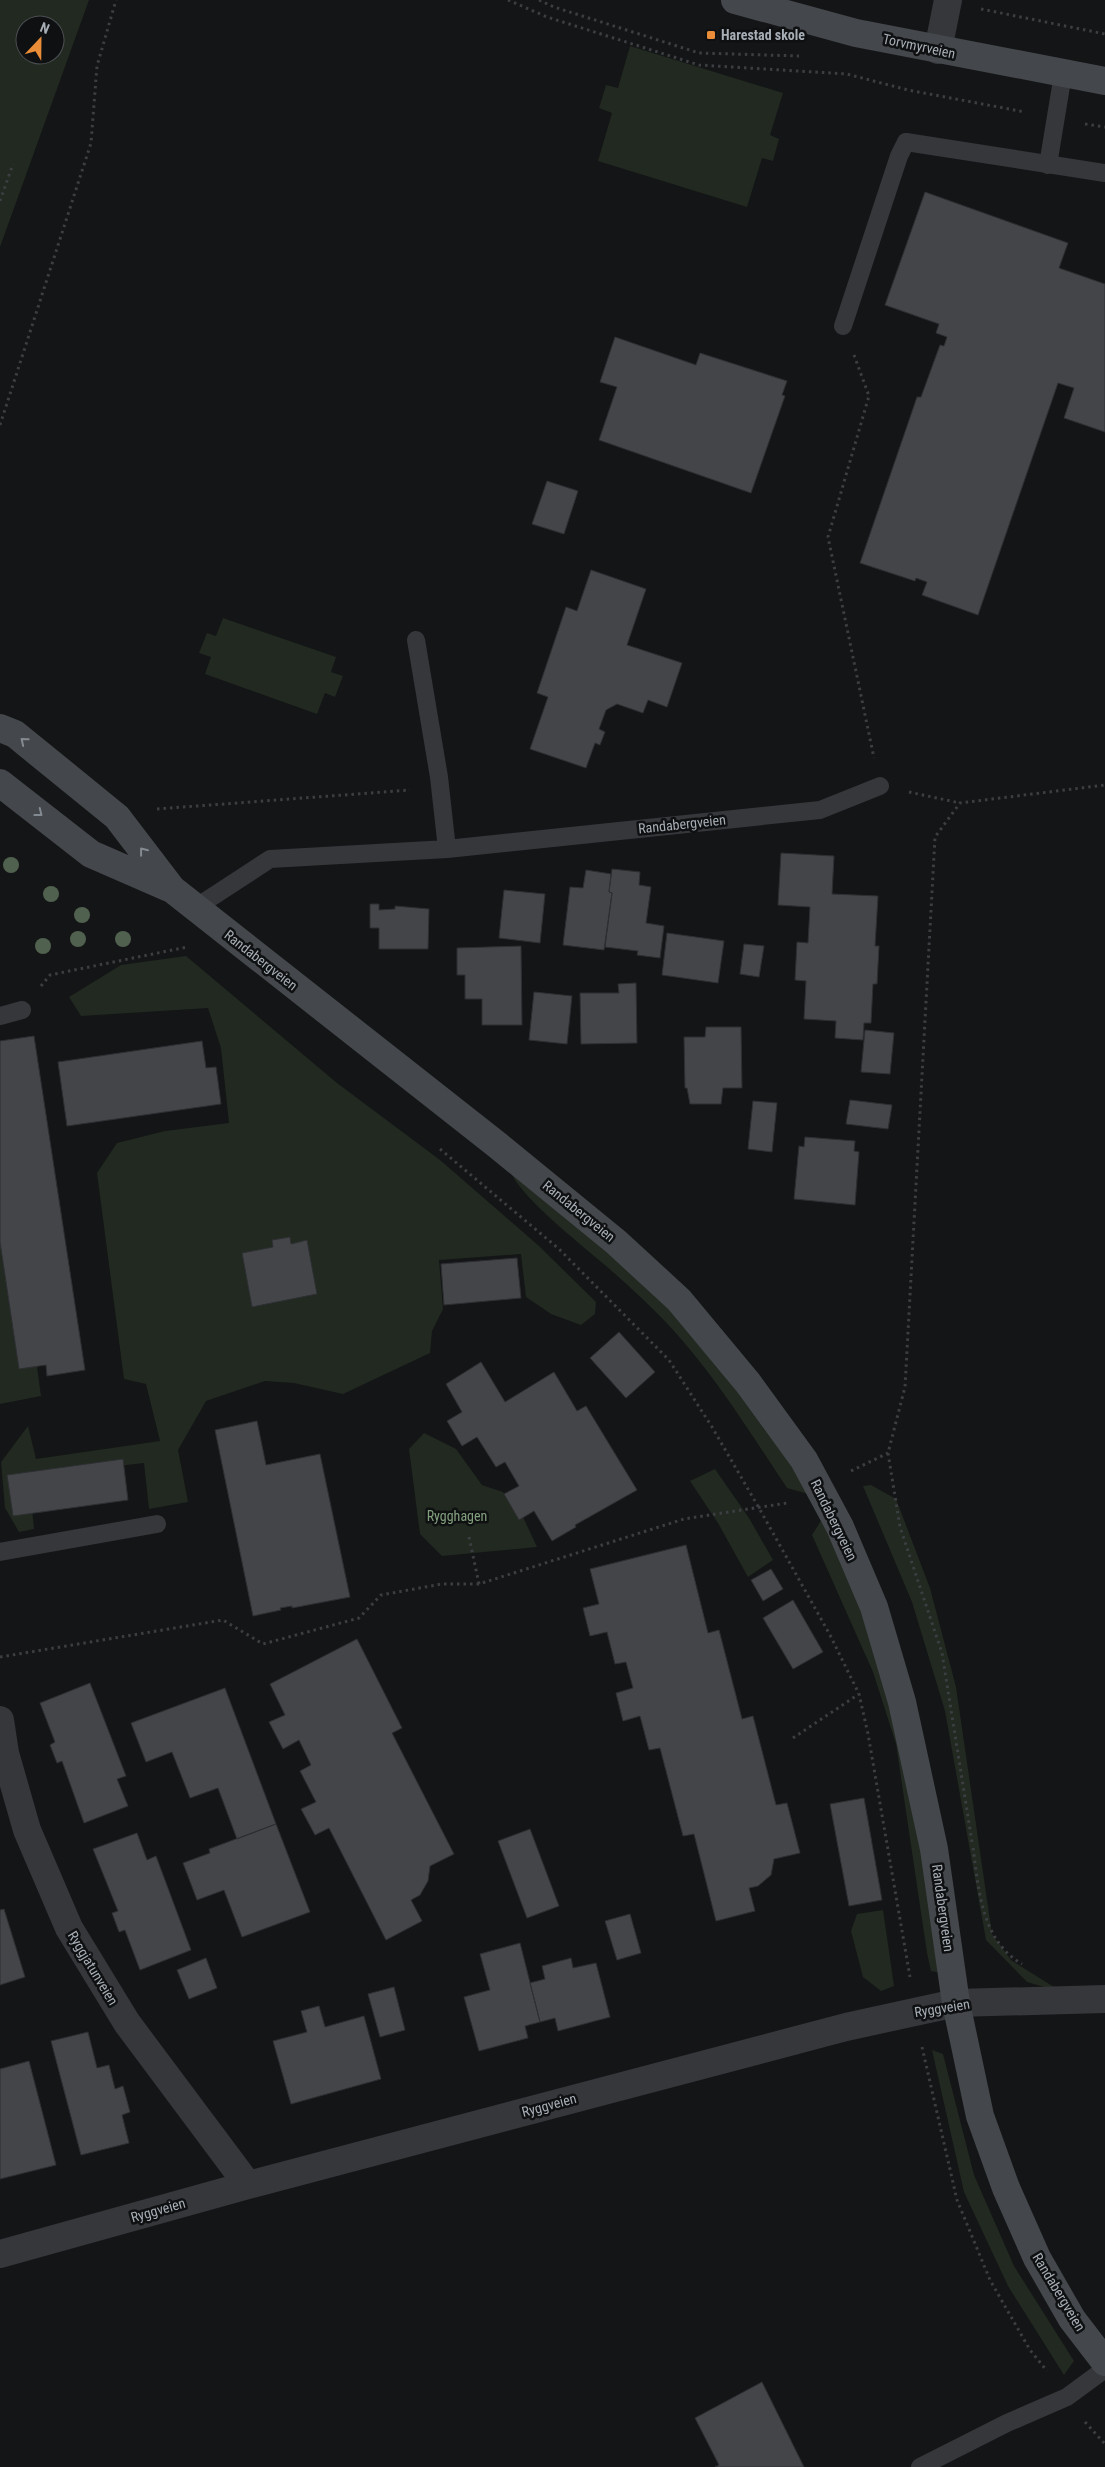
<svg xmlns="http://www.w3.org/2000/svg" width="1105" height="2467" viewBox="0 0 1105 2467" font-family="'Roboto Condensed',sans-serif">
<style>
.green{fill:#212921;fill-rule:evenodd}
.building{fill:#434549;stroke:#2e2f32}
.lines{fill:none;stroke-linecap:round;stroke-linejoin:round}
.path{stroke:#3c3e42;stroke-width:3;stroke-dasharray:2.5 4;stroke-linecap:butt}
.lane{stroke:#35373b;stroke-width:18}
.street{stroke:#35373b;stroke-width:28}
.secondary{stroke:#44474b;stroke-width:28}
.tree{fill:#51614f}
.oneway{stroke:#848a91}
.poi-dot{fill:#ea8d38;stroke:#0f1011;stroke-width:2}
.labels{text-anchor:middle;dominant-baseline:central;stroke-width:5;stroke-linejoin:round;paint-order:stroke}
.poi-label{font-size:14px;font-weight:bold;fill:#a7aeb6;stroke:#0f1011;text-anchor:start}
.street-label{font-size:14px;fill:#a7aeb6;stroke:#0f1011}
.park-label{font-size:14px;fill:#83a07e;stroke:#0f1011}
</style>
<rect width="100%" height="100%" fill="#141516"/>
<path class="green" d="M 0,0 L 89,0 L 0,247 ZM 25,25 L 55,25 L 55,55 L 25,55 Z
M 630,46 L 783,93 L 770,135 L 779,139 L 773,161 L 762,158 L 747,207 L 598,161 L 612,113 L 599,108 L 606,85 L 618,88 Z
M 223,618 L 336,657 L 331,672 L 343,676 L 335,697 L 325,693 L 317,714 L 205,674 L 211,657 L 199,653 L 207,633 L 216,636 Z
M 186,956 L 337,1083 L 440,1160 L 539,1246 L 596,1302 L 595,1314 L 581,1325 L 551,1314 L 526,1297 L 521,1254 L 439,1260 L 443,1309 L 432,1331 L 430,1353 L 343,1394 L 294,1383 L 265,1381 L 206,1401 L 178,1450 L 188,1502 L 149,1509 L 144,1463 L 29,1476 L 34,1529 L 19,1532 L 5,1508 L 1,1462 L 28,1426 L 36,1459 L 160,1441 L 146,1384 L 124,1379 L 97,1173 L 117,1143 L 165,1131 L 229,1123 L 221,1048 L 208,1008 L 81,1016 L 69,997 L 121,965 Z
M 0,1093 L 41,1396 L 0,1404 Z
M 510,1169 L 528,1179 L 724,1360 L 812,1495 L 787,1488 C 753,1437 721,1385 681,1339 C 658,1312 632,1289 605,1265 C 584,1247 515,1193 510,1169 Z
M 424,1433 L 456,1449 L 482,1485 L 503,1492 L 524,1519 L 537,1547 L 442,1556 L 420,1534 L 409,1449 Z
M 715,1469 L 749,1518 L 773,1560 L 748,1577 L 718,1523 L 690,1481 Z
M 871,1485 L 896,1499 L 930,1588 L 956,1687 L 992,1934 L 1011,1960 L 1062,1992 L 1027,1982 L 986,1940 L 945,1711 L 912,1602 L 863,1486 Z
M 824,1516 L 898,1699 L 941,1973 L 931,1971 L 927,1953 L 896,1744 L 873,1672 L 812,1535 Z
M 883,1910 L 894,1986 L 881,1991 L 863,1977 L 851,1931 L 857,1914 Z
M 932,2050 L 943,2054 L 974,2175 L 1014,2266 L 1074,2361 L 1064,2375 L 1008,2286 L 964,2192 Z"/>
<path class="building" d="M 925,192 L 1068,243 L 1059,268 L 1105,284 L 1105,432 L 1064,418 L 1074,388 L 1058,383 L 978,615 L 922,595 L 927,582 L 916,578 L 915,581 L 860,563 L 917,397 L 921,397 L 940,345 L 944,346 L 947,337 L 936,333 L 939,324 L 885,305 Z
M 615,337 L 696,365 L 700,353 L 787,381 L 782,395 L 785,396 L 751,493 L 599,440 L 617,387 L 600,382 Z
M 547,481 L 578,491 L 564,534 L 532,524 Z
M 591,570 L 646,589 L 627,645 L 682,663 L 667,707 L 648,700 L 643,713 L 617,704 L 606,710 L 599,729 L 605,732 L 600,745 L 595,743 L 586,768 L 530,749 L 548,697 L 537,693 L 566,607 L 577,611 Z
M 781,853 L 834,856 L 832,894 L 878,896 L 875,946 L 879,946 L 877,984 L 873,984 L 871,1023 L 864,1023 L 863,1040 L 835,1038 L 836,1021 L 804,1019 L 806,981 L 795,980 L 797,942 L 808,943 L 810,907 L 778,905 Z
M 612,869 L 640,872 L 639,885 L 651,887 L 646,923 L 664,926 L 660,958 L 637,955 L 638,951 L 605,947 L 612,893 L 609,892 Z
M 586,870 L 611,874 L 609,892 L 612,893 L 604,950 L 563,945 L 570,887 L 583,888 Z
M 504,890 L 545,894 L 540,943 L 499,938 Z
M 370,904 L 379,904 L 379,910 L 395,909 L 395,906 L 429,909 L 428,949 L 379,949 L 379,928 L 370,928 Z
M 667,933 L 724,941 L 718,983 L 662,975 Z
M 744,944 L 764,946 L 759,977 L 740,974 Z
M 521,946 L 522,1025 L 482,1025 L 482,999 L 465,999 L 465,975 L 457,975 L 457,948 Z
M 636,983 L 637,1043 L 581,1044 L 580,993 L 619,993 L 618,984 Z
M 534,992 L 572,996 L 567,1044 L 529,1040 Z
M 706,1027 L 741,1027 L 742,1088 L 723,1088 L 721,1104 L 690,1104 L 687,1088 L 685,1088 L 684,1037 L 705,1037 Z
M 865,1030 L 894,1033 L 890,1074 L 861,1072 Z
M 34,1036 L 85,1370 L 47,1376 L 46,1365 L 19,1369 L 0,1242 L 0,1041 Z
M 202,1041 L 206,1068 L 216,1067 L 221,1104 L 67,1126 L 58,1062 Z
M 850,1100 L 892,1105 L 888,1129 L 846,1124 Z
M 753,1101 L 777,1103 L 772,1152 L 748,1149 Z
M 805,1137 L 855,1141 L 854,1151 L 859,1152 L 855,1205 L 794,1199 L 799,1146 L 804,1147 Z
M 290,1237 L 291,1244 L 307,1240 L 317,1294 L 252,1307 L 242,1253 L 273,1247 L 272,1240 Z
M 517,1258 L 521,1298 L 444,1305 L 441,1264 Z
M 619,1332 L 655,1372 L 626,1398 L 590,1358 Z
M 481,1362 L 505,1402 L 554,1372 L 577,1411 L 586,1406 L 637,1490 L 575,1525 L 576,1527 L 552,1541 L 534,1511 L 519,1520 L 504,1494 L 519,1486 L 505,1462 L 496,1467 L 477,1437 L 462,1446 L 447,1421 L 462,1412 L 446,1384 Z
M 257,1421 L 266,1465 L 320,1454 L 350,1597 L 292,1608 L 292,1606 L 280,1608 L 281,1610 L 253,1616 L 215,1430 Z
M 123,1459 L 128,1500 L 13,1516 L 7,1475 Z
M 686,1545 L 708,1633 L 719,1630 L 742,1719 L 753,1716 L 776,1805 L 787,1803 L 800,1853 L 774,1859 L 771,1875 L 758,1886 L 749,1888 L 755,1911 L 716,1921 L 694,1834 L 683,1836 L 660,1748 L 649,1750 L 640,1716 L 623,1721 L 616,1693 L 633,1688 L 626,1662 L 615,1664 L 607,1632 L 590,1636 L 583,1608 L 599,1604 L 590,1569 Z
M 771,1569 L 783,1589 L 763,1601 L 751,1580 Z
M 793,1600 L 823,1652 L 793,1669 L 763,1618 Z
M 357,1639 L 402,1728 L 392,1733 L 454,1854 L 430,1866 L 428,1881 L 420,1895 L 411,1900 L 422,1921 L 386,1940 L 329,1828 L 315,1835 L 301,1809 L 316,1802 L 300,1771 L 311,1765 L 299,1740 L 283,1749 L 269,1722 L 285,1715 L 270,1684 Z
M 90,1683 L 126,1776 L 117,1779 L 128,1806 L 84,1823 L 62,1761 L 57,1763 L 50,1745 L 55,1742 L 40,1703 Z
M 225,1688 L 276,1824 L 237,1839 L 218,1788 L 190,1798 L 172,1752 L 146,1762 L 131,1723 Z
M 864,1798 L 882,1900 L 849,1906 L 830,1804 Z
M 276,1824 L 310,1912 L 242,1937 L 224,1890 L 197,1900 L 183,1863 L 210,1853 L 209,1849 Z
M 530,1829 L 559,1906 L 527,1918 L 498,1841 Z
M 137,1833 L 147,1860 L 156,1856 L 191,1950 L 140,1970 L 125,1930 L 119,1932 L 112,1913 L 118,1911 L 93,1849 Z
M 4,1909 L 25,1977 L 0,1985 L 0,1910 Z
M 630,1914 L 641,1953 L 617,1960 L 605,1921 Z
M 520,1943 L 540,2022 L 525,2026 L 528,2038 L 479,2051 L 464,1997 L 490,1990 L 480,1954 Z
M 206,1958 L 217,1988 L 189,1999 L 177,1970 Z
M 571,1958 L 573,1968 L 596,1963 L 610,2017 L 558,2031 L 555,2018 L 540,2022 L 530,1983 L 545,1979 L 542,1966 Z
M 394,1987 L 405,2030 L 380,2037 L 368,1994 Z
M 319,2006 L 325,2027 L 364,2016 L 381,2079 L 291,2104 L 273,2041 L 307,2032 L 301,2011 Z
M 88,2032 L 97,2068 L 109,2065 L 115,2089 L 123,2086 L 130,2112 L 122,2115 L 129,2143 L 81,2155 L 51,2041 Z
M 29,2061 L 56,2165 L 0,2179 L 0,2069 Z
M 762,2382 L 804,2467 L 715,2467 L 719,2465 L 695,2418 Z"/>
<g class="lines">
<path class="path" d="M 508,0 L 547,17 L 699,65 L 847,74 L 908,90 L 1025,112
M 539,0 L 554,7 L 699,53 L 799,56
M 981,9 L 1105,34
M 1085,124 L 1105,127
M 0,201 L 13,164
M 854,355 L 869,396 L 828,537 L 874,758
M 0,425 L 91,143 L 97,66 L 116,0
M 909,792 L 960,803
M 157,809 L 410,790
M 41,986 L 50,975 L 187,947
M 440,1149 L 559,1249 L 669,1360 L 712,1427 L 759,1508 L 830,1635 L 859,1694 L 868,1734 L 910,1977
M 851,1471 L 888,1453
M 469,1537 L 479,1584
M 0,1657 L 223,1620 L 263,1644 L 359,1618 L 381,1595 L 442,1584 L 479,1584 L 684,1519 L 787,1503
M 793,1738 L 859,1694
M 972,1842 L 942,1653 L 900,1527 L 888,1453 L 905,1387 L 935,837 L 960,803 L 1105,785
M 973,1848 C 979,1890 981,1940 1022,1964
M 922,2047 L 957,2200 L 990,2280 L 1030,2350 L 1047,2371
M 1085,2422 L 1105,2444"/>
<path class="lane" d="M 1048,165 L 1063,74
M 843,326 L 899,156 L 906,142 L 1105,173
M 416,640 L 439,777 L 447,849
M 195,908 L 270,859 L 447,849 L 820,810 L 880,786
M 0,1016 L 22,1010
M 0,1552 L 157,1524
M 920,2467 L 1007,2423 L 1067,2397 L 1105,2369"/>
<path class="street" d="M 938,50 L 948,0
M 0,1720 L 5,1753 L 27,1830 L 69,1928 L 127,2023 L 248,2185
M 0,2254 L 248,2185 L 846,2027 L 956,2003 L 1105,1999"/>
<path class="secondary" d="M 735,0 L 856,33 L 1105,81
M 0,728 L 15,734 L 117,817 L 172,889 L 496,1144 L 616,1242 L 679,1300 L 748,1383 L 804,1460 L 840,1527 L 874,1607 L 902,1702 L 934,1849 L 956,2003 L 980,2116 L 1006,2188 L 1037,2258 L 1072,2319 L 1105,2362
M 0,783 L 91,854 L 169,888"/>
</g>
<g class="tree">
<circle cx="11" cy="865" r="8"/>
<circle cx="51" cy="894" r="8"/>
<circle cx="82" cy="915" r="8"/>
<circle cx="78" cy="939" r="8"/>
<circle cx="123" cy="939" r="8"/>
<circle cx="43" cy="946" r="8"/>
</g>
<defs><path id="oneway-chevron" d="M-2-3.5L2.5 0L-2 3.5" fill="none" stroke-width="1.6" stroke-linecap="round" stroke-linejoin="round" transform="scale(1.25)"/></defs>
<g class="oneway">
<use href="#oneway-chevron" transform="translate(24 741) rotate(-141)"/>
<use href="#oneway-chevron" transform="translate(39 813) rotate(38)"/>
<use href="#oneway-chevron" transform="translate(143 851) rotate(-128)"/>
</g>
<rect class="poi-dot" x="706" y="30" width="10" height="10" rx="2.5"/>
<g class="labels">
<g class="poi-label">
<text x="721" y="35">Harestad skole</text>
</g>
<g class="street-label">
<text transform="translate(919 46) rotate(12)">Torvmyrveien</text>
<text transform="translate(682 824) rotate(-6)">Randabergveien</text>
<text transform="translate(261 960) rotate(38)">Randabergveien</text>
<text transform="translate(579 1211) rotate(39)">Randabergveien</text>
<text transform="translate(834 1520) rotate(64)">Randabergveien</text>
<text transform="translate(943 1908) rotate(82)">Randabergveien</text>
<text transform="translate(93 1968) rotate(59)">Ryggjatunveien</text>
<text transform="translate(942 2008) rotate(-9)">Ryggveien</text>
<text transform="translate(549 2105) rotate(-15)">Ryggveien</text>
<text transform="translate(158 2210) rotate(-16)">Ryggveien</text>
<text transform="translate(1059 2292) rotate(59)">Randabergveien</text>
</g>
<g class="park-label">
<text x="457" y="1516">Rygghagen</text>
</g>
</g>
<g transform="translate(40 40) rotate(22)"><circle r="24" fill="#0f1011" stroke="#4c4f53"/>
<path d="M0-4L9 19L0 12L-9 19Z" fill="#ea8d38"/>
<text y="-8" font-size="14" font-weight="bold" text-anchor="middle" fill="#a7aeb6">N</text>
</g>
</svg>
